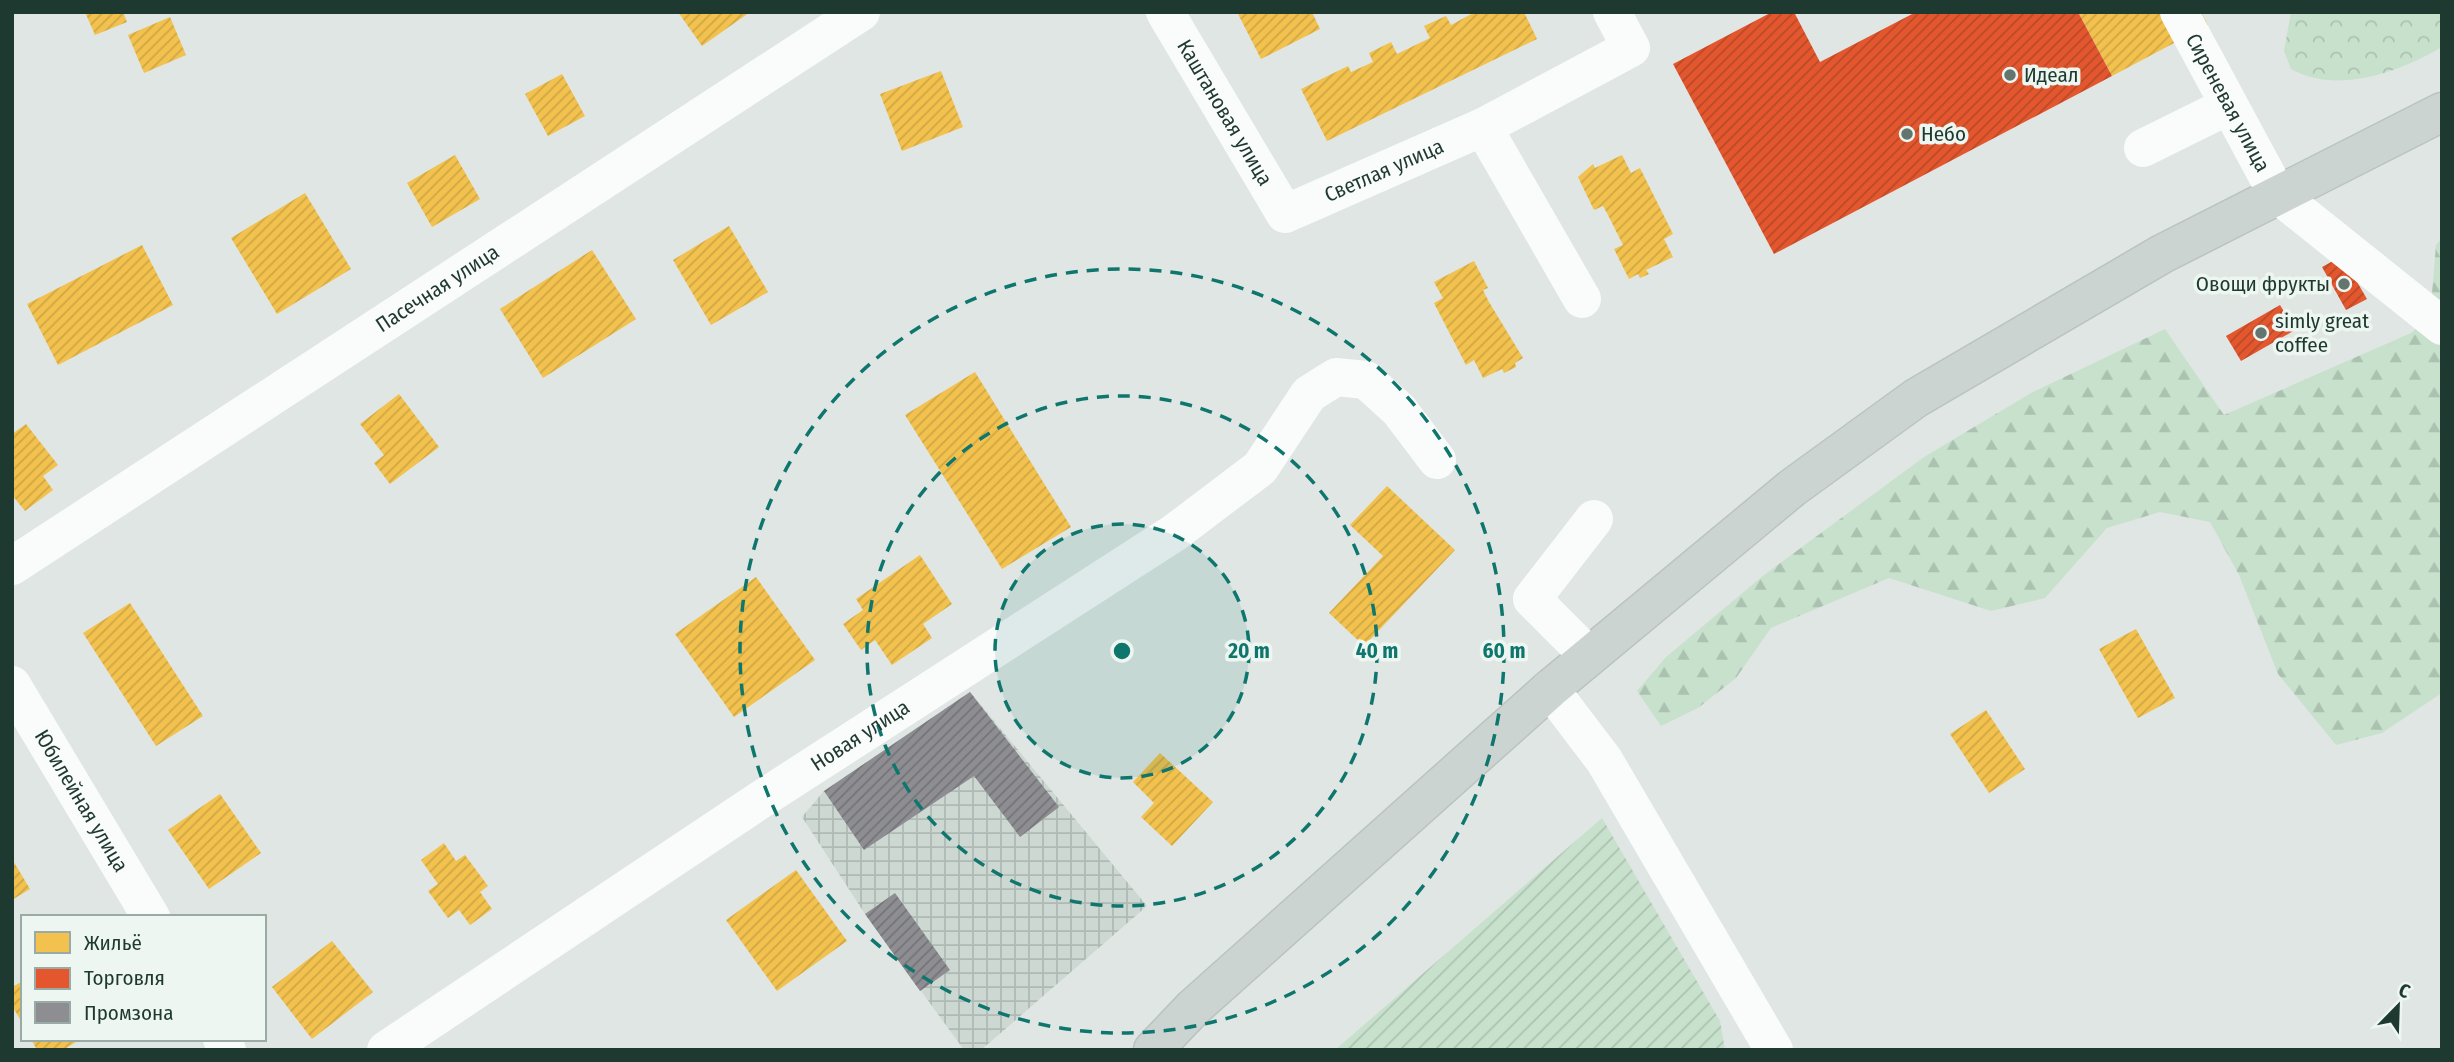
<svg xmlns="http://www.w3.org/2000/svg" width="2454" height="1062" viewBox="0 0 2454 1062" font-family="'Fira Sans Condensed',sans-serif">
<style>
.industrial{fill:url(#industrial-grid)}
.forest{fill:url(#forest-firs)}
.park{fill:url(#park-crowns)}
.garden{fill:url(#garden-furrows)}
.homes{fill:url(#homes-hatch)}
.shops{fill:url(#shops-hatch)}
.industry{fill:url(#industry-hatch)}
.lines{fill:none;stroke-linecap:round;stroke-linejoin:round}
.major-casing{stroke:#bac3c0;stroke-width:41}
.minor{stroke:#fafbfb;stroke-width:38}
.major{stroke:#ccd4d1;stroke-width:38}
.ring{fill:none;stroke:#0f766e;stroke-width:3.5;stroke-dasharray:12 9}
.poi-dot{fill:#62766f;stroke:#edf6f1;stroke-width:2.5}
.labels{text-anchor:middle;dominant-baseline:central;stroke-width:7;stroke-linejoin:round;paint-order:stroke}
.poi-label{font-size:21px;fill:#1e3930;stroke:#edf6f1;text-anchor:start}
.street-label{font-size:21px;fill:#1e3930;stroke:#edf6f1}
.centre{fill:#0f766e;stroke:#edf6f1;stroke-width:3.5}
.ring-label{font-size:21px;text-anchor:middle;font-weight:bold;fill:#0f766e;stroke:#edf6f1;stroke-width:7;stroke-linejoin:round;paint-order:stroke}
</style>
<defs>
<pattern id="industrial-grid" width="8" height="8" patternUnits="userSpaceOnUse" patternTransform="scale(1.75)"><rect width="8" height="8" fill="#cdd8d2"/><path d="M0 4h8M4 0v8" fill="none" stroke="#b0bab5"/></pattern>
<pattern id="forest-firs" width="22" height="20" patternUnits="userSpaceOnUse" patternTransform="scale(1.75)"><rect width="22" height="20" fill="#c8e1cd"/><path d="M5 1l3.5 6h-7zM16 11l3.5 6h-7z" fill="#abc2b0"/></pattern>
<pattern id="park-crowns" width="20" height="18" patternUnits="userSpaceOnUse" patternTransform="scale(1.75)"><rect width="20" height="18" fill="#c8e1cd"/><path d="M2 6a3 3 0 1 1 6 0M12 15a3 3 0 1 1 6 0" fill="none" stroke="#abc2b0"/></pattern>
<pattern id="garden-furrows" width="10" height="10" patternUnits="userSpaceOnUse" patternTransform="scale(1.75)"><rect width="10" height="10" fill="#c8e1cd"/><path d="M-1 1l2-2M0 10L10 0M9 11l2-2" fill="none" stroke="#abc2b0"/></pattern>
<pattern id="homes-hatch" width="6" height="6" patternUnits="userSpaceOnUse" patternTransform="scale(1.75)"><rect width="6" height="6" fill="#f2c14e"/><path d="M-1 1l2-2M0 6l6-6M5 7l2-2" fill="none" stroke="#cfa744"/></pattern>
<pattern id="shops-hatch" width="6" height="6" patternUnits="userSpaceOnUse" patternTransform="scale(1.75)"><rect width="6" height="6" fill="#e4572e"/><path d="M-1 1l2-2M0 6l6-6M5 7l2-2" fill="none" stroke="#b84928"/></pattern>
<pattern id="industry-hatch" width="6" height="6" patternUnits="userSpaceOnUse" patternTransform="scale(1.75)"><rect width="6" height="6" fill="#8d8d92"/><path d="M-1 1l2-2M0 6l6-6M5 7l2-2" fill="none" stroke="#737478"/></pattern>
</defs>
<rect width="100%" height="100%" fill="#e0e6e3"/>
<path class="industrial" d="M 970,692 L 1147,906 L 981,1050 L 964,1050 L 865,914 L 802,817 L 824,791 Z"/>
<path class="forest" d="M 2442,238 L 2442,693 L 2382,733 L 2336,745 L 2278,674 L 2239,575 L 2210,522 L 2160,512 L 2107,528 L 2045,598 L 1991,611 L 1889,578 L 1771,628 L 1736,678 L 1698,708 L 1661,726 L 1637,691 L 1666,657 L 1764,575 L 1924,457 L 2031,393 L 2165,329 L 2224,415 L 2411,333 L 2430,317 L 2436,245 Z"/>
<path class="park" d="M 2291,12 L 2442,12 L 2442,47 C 2399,72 2337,95 2291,69 L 2284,51 Z"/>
<path class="garden" d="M 1602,818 L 1720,1021 L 1725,1050 L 1335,1050 Z"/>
<path class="homes" d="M 85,12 L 123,12 L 127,22 L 95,35 Z
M 678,12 L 750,12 L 702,46 Z
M 1237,12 L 1312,12 L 1320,29 L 1261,59 Z
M 1475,12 L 1524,12 L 1537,39 L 1327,141 L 1301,89 L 1348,66 L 1351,72 L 1373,62 L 1369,53 L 1391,42 L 1397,54 L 1430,38 L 1424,26 L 1446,16 L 1451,25 Z
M 2078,12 L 2201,12 L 2208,25 L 2112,76 Z
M 170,17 L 186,55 L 144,73 L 128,35 Z
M 941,71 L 963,127 L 902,151 L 880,94 Z
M 562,74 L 585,116 L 548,136 L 525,94 Z
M 455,155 L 480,199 L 432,227 L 407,183 Z
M 1622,155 L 1631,173 L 1640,168 L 1673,234 L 1664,239 L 1673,257 L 1646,270 L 1649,274 L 1640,278 L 1638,274 L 1629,279 L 1614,249 L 1623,245 L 1608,215 L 1603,206 L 1594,210 L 1578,177 L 1593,164 L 1595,168 Z
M 305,193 L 351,269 L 277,314 L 231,238 Z
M 729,226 L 768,292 L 711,325 L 673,260 Z
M 142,245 L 173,305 L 58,365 L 27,304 Z
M 592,250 L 636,319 L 543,378 L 500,309 Z
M 1474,261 L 1488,288 L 1483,290 L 1489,302 L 1523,358 L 1515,363 L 1516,367 L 1504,373 L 1502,369 L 1483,378 L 1474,360 L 1466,365 L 1434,303 L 1443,298 L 1434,282 Z
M 975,372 L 1071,527 L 1002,569 L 905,415 Z
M 399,394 L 439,447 L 390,484 L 374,463 L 384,455 L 360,424 Z
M 26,424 L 58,465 L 43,476 L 53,490 L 25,511 L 12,495 L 12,434 Z
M 1387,486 L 1455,550 L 1364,646 L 1329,613 L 1383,556 L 1350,525 Z
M 920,555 L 952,604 L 923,624 L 932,638 L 892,665 L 875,640 L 861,650 L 843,624 L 863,610 L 856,599 Z
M 756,577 L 815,660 L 734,717 L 675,634 Z
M 130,603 L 203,716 L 156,746 L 83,633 Z
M 2136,629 L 2175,698 L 2138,718 L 2099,649 Z
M 1986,710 L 2025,769 L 1989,793 L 1950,734 Z
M 1160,753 L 1213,802 L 1172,846 L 1141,817 L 1154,803 L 1133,782 Z
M 220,794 L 261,853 L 209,889 L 168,830 Z
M 444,843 L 456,861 L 465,855 L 488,886 L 480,892 L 492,909 L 470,925 L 459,910 L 448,918 L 428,891 L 438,884 L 421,860 Z
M 12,859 L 30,889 L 12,900 Z
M 796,870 L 847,941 L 777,991 L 726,920 Z
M 332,941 L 373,992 L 312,1039 L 272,987 Z
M 23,981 L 23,1024 L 12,1006 L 12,987 Z
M 31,1039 L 81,1039 L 63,1050 L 37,1050 Z"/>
<path class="shops" d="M 1772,12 L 1794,12 L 1820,62 L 1916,12 L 2078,12 L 2112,76 L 1774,254 L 1673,64 Z
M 2342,256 L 2367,299 L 2346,310 L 2322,267 Z
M 2280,305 L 2295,330 L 2241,361 L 2226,336 Z"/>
<path class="industry" d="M 970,692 L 1059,807 L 1020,837 L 974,776 L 864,850 L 824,791 Z
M 895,893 L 950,970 L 920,991 L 865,914 Z"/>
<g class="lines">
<g class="major-casing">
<path id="major" d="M 1153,1050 L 1193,1008 L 1550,689 L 1792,488 L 1916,398 L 2162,254 L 2442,112"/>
</g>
<g class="minor">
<path id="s1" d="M 1165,12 L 1285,214 L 1483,127 L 1631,48 L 1612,12"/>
<path id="s2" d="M 2179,12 L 2277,194 L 2442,326"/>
<path d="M 1483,127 L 1582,299"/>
<path d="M 2143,148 L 2228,106"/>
<path id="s3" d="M 12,566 L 861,12"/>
<path d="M 1589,656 L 1532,599 L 1594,519"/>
<path id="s4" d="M 12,685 L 151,917"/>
<path d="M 1550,689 L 1604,760 L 1774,1050"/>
<path d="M 222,1039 L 227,1050"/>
<path id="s5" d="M 386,1050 L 757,802 L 1174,533 L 1260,468 L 1309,394 L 1336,377 L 1366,380 L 1399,410 L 1437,460"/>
</g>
<use href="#major" class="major"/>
</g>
<circle cx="1122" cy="651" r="127" fill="#0f766e" fill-opacity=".12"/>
<g class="ring">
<circle cx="1122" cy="651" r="127"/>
<circle cx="1122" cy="651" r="255"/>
<circle cx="1122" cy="651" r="382"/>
</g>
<g class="poi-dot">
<circle cx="2010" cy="75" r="7"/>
<circle cx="1907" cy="134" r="7"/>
<circle cx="2344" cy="284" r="7"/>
<circle cx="2261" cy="333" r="7"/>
</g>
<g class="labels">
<g class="poi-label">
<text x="2024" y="75">Идеал</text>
<text x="1921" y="134">Небо</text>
<text x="2330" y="284" text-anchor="end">Овощи фрукты</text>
<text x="2275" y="321">simly great<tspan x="2275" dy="24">coffee</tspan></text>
</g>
<g class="street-label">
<text stroke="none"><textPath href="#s2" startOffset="103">Сиреневая улица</textPath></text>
<text stroke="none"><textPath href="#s1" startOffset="117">Каштановая улица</textPath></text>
<text stroke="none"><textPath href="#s1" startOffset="343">Светлая улица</textPath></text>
<text stroke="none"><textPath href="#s3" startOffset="508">Пасечная улица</textPath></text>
<text stroke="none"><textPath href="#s5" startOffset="569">Новая улица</textPath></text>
<text stroke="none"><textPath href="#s4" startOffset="135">Юбилейная улица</textPath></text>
</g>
</g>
<circle cx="1122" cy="651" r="10" class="centre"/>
<g class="ring-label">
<text x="1249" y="658">20 m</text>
<text x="1377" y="658">40 m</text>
<text x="1504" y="658">60 m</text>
</g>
<rect width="2454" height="1062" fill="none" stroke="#1e3930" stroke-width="28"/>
<rect x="21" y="915" width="245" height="126" fill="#edf6f1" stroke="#9aaaa4" stroke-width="2"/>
<rect x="35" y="932" width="35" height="21" fill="#f2c14e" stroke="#9aaaa4" stroke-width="2"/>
<text x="84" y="950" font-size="21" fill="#1e3930">Жильё</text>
<rect x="35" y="968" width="35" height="21" fill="#e4572e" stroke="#9aaaa4" stroke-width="2"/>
<text x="84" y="985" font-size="21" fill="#1e3930">Торговля</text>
<rect x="35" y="1002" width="35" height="21" fill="#8d8d92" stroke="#9aaaa4" stroke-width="2"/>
<text x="84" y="1020" font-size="21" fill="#1e3930">Промзона</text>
<g transform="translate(2398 1006) rotate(23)" stroke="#edf6f1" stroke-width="5" paint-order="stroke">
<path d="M0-5L12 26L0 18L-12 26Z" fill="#1e3930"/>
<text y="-10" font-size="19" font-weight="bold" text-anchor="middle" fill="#1e3930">С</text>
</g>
</svg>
